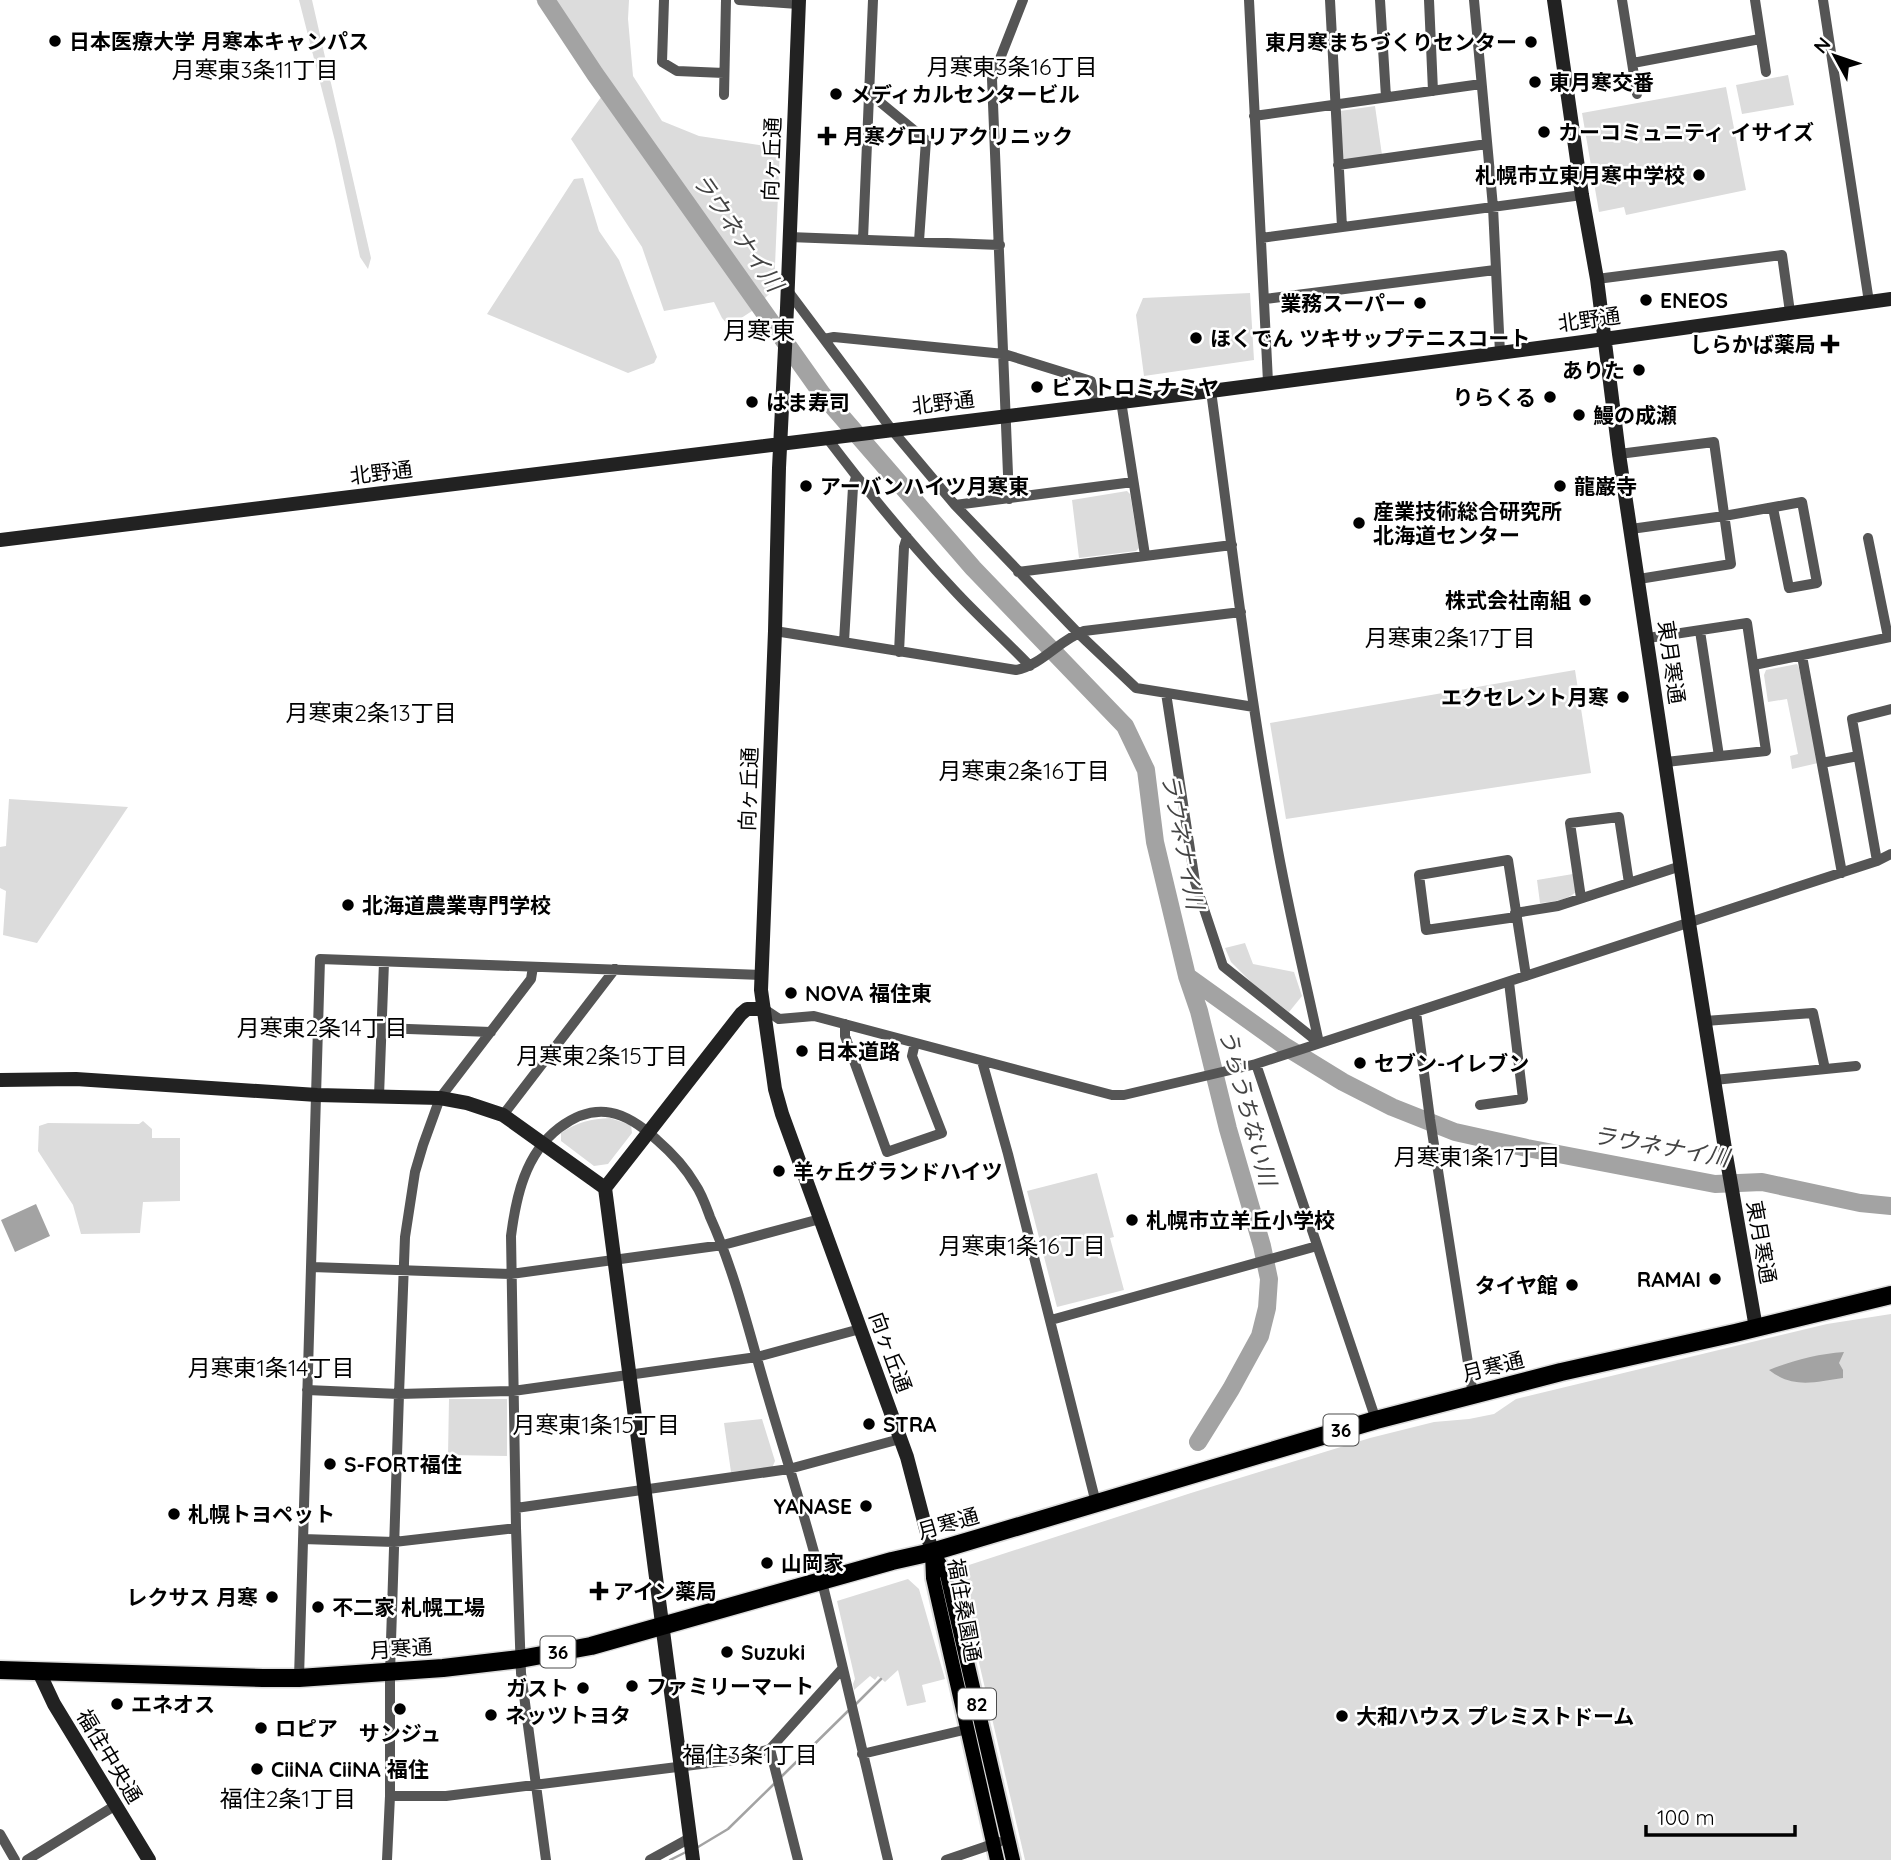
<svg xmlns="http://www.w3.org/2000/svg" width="1891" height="1860" viewBox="0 0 1891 1860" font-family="Quicksand,'Noto Sans JP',sans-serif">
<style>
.green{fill:#dcdcdc}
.water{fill:#a3a3a3}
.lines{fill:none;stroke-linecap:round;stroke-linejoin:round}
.stream{stroke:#a3a3a3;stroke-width:2.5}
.river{stroke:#a3a3a3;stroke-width:18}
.primary-casing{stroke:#dbdbdb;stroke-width:18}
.highway-casing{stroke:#dbdbdb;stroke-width:21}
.street{stroke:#555;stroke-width:10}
.secondary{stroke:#222;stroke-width:14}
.primary{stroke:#000;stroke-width:14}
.highway{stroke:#000;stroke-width:18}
.poi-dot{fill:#000;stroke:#fff;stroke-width:2.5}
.labels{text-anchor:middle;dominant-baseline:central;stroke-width:5;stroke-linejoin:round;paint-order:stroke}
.shield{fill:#fff;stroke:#4c4c4c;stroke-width:2}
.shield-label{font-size:19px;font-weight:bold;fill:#000}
.poi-label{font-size:21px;font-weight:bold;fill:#000;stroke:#fff;text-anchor:start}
.street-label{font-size:21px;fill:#000;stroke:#fff}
.neighbourhood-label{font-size:23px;fill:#000;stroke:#fff}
.water-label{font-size:23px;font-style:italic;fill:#444;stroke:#fff}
.quarter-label{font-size:24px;fill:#000;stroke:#fff}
</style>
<rect width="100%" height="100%" fill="#fff"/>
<path class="green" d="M 299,0 L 312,0 L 371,258 L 368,269 L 360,257 L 335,141 Z
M 536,0 L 629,0 L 628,19 L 633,76 L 662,121 L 699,136 L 780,148 L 774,289 L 752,311 L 729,326 L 722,318 L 714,302 L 664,311 L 642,247 L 571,139 L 604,93 Z
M 1788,75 L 1794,105 L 1742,114 L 1736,85 Z
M 1726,87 L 1746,190 L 1626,215 L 1624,207 L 1599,212 L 1582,113 Z
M 1375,106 L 1382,155 L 1342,161 L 1340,111 Z
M 583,178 L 599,231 L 619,260 L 657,357 L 654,363 L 628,373 L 487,314 L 574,179 Z
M 1250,293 L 1254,360 L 1144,376 L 1136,315 L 1143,298 Z
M 1127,491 L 1130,494 L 1139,548 L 1136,551 L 1079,558 L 1072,500 Z
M 1797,664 L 1799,668 L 1818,763 L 1792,769 L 1790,756 L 1798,754 L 1787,699 L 1768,702 L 1764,675 L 1766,670 Z
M 1575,670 L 1591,773 L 1286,819 L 1270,723 Z
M 9,799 L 128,807 L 37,943 L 3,935 L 6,891 L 0,888 L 0,847 L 6,846 Z
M 1573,874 L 1576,892 C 1567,900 1553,902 1540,903 L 1537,880 Z
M 1245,943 L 1253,964 L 1294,972 L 1302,996 L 1289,1012 L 1256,987 L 1231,962 L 1225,948 Z
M 610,1118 L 631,1125 L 632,1133 L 608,1164 L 594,1166 L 561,1141 L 561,1133 C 577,1122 591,1119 610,1118 Z
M 143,1121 L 152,1129 L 152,1138 L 180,1138 L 180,1201 L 143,1202 L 140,1233 L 81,1234 L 73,1205 L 38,1151 L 39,1126 L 48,1123 L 139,1124 Z
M 1097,1173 L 1114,1237 L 1110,1238 L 1124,1290 L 1057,1307 L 1027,1191 Z
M 1891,1314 L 1891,1860 L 1025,1860 L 960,1581 L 969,1565 L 1191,1493 L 1370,1438 L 1434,1422 L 1469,1419 L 1494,1414 L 1516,1399 L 1827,1324 Z
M 449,1399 L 507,1399 L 507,1456 L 448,1455 Z
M 762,1419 L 775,1461 L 772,1468 L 731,1472 L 724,1423 Z
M 908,1579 L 919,1589 L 945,1679 L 922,1685 L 926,1702 L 907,1706 L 898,1670 L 885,1682 L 878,1676 L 875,1680 L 870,1676 L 854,1690 L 853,1684 L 855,1679 L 837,1601 Z"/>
<path class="water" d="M 36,1204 L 50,1236 L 15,1252 L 1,1220 Z
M 1844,1352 L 1839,1363 L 1843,1370 L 1843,1378 C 1815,1382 1793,1389 1769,1370 C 1794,1360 1817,1354 1844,1352 Z"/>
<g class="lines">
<path class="stream" d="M 856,1704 L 881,1679
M 781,1777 L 848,1711
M 698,1847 L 728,1829 L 776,1782
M 670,1860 L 686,1852"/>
<path class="river" d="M 546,0 L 595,74 L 822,394 L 973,568 L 1125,726 L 1146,770 L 1155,842 L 1187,976 L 1199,1011 L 1228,1129 L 1262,1246 L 1269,1279 L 1267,1308 L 1260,1336 L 1231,1389 L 1198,1442
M 1187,976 L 1286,1047 L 1343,1082 L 1392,1107 L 1455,1132 L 1527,1148 L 1715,1184 L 1762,1182 L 1860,1203 L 1891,1206"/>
<g class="primary-casing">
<path id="primary" d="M 932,1552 L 947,1575 L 1013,1860
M 932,1553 L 933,1578 L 997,1860"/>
</g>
<g class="highway-casing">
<path id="highway" d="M 0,1670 L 263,1678 L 299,1678 L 443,1668 L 520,1659 L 591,1646 L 892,1561 L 932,1552 L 1376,1420 L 1561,1372 L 1735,1333 L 1891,1295"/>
</g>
<path class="street" d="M 664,0 L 662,62 L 677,71 L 724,73
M 739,0 L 798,4
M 1249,0 L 1268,382
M 1330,0 L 1342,227
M 1380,0 L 1386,97
M 1429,0 L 1433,91
M 1474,0 L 1493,207 L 1500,353
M 1622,0 L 1637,94
M 1755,0 L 1766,72
M 1823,0 L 1869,302
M 1633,63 L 1760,39
M 869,93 L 926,140 L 919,241
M 724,95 L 726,0
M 1254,116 L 1481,84
M 1338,165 L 1487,144
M 789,237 L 1000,245
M 1261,238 L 1582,195
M 863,239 L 873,0
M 1597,279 L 1782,255 L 1790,312
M 788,291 L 892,430 L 955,505 L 1078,633 L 1136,688 L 1254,707
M 1265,299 L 1495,270
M 824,339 L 834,337 L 1004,354 L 1091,381 L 1095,404
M 1211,391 C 1231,538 1248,687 1275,834 C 1287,904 1304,973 1319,1043
M 1121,401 L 1145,555
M 827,438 C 867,491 909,542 954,590 C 978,616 1005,640 1030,666
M 1619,454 L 1714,442 L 1731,564 L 1639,579
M 1009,499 L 992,79 L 1023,0
M 955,505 L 1133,482
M 1631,529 L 1724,516 L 1802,502 L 1817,583 L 1789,588 L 1773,508
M 1868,538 L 1888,637
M 1018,572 L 1232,545
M 775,631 L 1016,670 C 1042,665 1059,640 1084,631 L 1241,612
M 1700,631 L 1719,756
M 1648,638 L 1747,623 L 1766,751 L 1666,762
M 844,642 L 853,487 L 856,477
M 899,652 L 904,547 L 907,537
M 1802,656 L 1842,873
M 1754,665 L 1891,637
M 1166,693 L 1195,882 L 1223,966 L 1318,1042
M 1822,763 L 1858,756
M 1877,861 L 1852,719 L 1891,709
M 1581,898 L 1570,823 L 1619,817 L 1629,883
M 1515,913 L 1558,906 L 1681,866
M 1516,917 L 1426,930 L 1419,875 L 1508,860 L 1526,976
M 764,1009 L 779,1019 L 814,1016 L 1112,1095 L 1124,1095 L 1256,1064 L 1877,861 L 1891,854
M 1416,1012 L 1430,1119 L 1473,1395
M 1705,1021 L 1813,1013 L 1825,1069
M 845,1024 L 845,1036 L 887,1152 L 942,1133 L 912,1056 L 915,1043
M 381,1028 L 491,1032
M 982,1061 L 1008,1154 L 1096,1503
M 1256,1064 L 1376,1420
M 1714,1080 L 1856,1066
M 379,1096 L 384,962
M 1480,1105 L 1523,1099 L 1509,982
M 503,1115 L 615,969
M 312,1267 L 511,1274 L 723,1245 L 820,1219
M 1051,1320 L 1317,1246
M 307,1390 L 399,1394 L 513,1391 L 757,1357 L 860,1329
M 516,1508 L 789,1469 L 900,1439
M 303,1539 L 394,1542 L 516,1528
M 299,1678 L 320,959 L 762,975
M 770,1749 L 798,1860
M 862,1754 L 968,1729
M 390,1796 L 446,1796 L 733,1760 L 770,1749 L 842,1669
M 0,1834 L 15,1860
M 27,1860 L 116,1805
M 387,1860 L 390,1796 L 390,1672 L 399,1394 L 405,1237 L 415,1172 L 423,1145 L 440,1098 L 531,979 L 533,967
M 546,1860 L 521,1673 L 516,1528 L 511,1236 C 516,1197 525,1154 559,1128 C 596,1100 626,1111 657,1140 C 672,1153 685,1167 695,1184 C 702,1194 706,1206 710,1217 C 734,1270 748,1328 764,1383 C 783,1449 805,1515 822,1582 C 845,1674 866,1767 888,1860
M 650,1860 L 690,1838
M 946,1860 L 999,1842"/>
<path class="secondary" d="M 799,0 L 787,308 L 779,468 L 775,631 L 761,990 L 775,1089 L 782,1114 L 907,1457 L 932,1552
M 1554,0 L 1582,195 L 1597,279 L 1619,454 L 1689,923 L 1726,1155 L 1756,1328
M 0,540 L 1211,391 L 1583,342 L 1891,299
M 0,1080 L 76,1079 L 317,1095 L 440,1098 L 467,1103 L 503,1115 L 605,1188 L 741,1014 L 747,1009 L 764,1009
M 605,1188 L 693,1860
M 39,1672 L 54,1704 L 149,1860"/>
<use href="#primary" class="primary"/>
<use href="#highway" class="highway"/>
</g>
<g class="poi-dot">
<circle cx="55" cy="41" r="7"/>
<circle cx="1531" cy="42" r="7"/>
<circle cx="1535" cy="82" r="7"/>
<circle cx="836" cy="94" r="7"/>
<circle cx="1544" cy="132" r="7"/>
<path d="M823.5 125.5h7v7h7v7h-7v7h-7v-7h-7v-7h7z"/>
<circle cx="1699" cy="175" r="7"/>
<circle cx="1646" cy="300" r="7"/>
<circle cx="1420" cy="303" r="7"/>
<circle cx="1196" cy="338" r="7"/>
<path d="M1826.5 333.5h7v7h7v7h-7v7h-7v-7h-7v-7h7z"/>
<circle cx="1639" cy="370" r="7"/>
<circle cx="1037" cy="387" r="7"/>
<circle cx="1550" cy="397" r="7"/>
<circle cx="752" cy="402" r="7"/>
<circle cx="1579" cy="415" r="7"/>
<circle cx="806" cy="486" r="7"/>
<circle cx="1560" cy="486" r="7"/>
<circle cx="1359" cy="523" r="7"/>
<circle cx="1585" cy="600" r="7"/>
<circle cx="1623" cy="697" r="7"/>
<circle cx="348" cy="905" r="7"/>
<circle cx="791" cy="993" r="7"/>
<circle cx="802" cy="1051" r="7"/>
<circle cx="1360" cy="1063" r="7"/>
<circle cx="779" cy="1171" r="7"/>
<circle cx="1132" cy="1220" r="7"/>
<circle cx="1715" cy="1279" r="7"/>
<circle cx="1572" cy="1285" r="7"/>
<circle cx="869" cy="1424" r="7"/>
<circle cx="330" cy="1464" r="7"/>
<circle cx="866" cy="1506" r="7"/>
<circle cx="174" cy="1514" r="7"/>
<circle cx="767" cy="1563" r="7"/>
<path d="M595.5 1580.5h7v7h7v7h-7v7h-7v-7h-7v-7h7z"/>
<circle cx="272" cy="1597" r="7"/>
<circle cx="318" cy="1607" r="7"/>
<circle cx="727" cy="1652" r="7"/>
<circle cx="632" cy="1686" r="7"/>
<circle cx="583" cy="1688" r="7"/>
<circle cx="117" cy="1704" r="7"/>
<circle cx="400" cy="1709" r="7"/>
<circle cx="491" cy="1715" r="7"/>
<circle cx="1342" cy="1716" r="7"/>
<circle cx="261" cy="1728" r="7"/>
<circle cx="257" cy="1769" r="7"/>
</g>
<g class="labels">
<g class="shield">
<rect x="1323.5" y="1414.5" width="35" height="31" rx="5"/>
<rect x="540.5" y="1636.5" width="35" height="31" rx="5"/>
<rect x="958" y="1688.5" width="38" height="31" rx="5"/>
</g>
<g class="shield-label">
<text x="1341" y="1430">36</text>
<text x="558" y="1652">36</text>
<text x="977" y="1704">82</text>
</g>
<g class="poi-label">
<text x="69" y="41">日本医療大学 月寒本キャンパス</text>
<text x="1517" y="42" text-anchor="end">東月寒まちづくりセンター</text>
<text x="1549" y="82">東月寒交番</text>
<text x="850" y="94">メディカルセンタービル</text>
<text x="1558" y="132">カーコミュニティ イサイズ</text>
<text x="843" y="136">月寒グロリアクリニック</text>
<text x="1685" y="175" text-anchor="end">札幌市立東月寒中学校</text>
<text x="1660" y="300">ENEOS</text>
<text x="1406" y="303" text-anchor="end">業務スーパー</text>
<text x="1210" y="338">ほくでん ツキサップテニスコート</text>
<text x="1816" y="344" text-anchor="end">しらかば薬局</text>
<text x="1625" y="370" text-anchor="end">ありた</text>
<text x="1051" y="387">ビストロミナミヤ</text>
<text x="1536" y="397" text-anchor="end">りらくる</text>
<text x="766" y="402">はま寿司</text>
<text x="1593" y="415">鰻の成瀬</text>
<text x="820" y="486">アーバンハイツ月寒東</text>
<text x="1574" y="486">龍巌寺</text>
<text x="1373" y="511">産業技術総合研究所<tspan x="1373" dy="24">北海道センター</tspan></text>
<text x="1571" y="600" text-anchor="end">株式会社南組</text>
<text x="1609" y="697" text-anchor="end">エクセレント月寒</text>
<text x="362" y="905">北海道農業専門学校</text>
<text x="805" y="993">NOVA 福住東</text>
<text x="816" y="1051">日本道路</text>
<text x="1374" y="1063">セブン-イレブン</text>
<text x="793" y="1171">羊ヶ丘グランドハイツ</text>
<text x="1146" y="1220">札幌市立羊丘小学校</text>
<text x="1701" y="1279" text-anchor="end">RAMAI</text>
<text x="1558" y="1285" text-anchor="end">タイヤ館</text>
<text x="883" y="1424">STRA</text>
<text x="344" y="1464">S-FORT福住</text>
<text x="852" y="1506" text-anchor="end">YANASE</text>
<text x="188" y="1514">札幌トヨペット</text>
<text x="781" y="1563">山岡家</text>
<text x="613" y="1591">アイン薬局</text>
<text x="258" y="1597" text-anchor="end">レクサス 月寒</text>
<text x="332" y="1607">不二家 札幌工場</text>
<text x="741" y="1652">Suzuki</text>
<text x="646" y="1686">ファミリーマート</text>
<text x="569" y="1688" text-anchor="end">ガスト</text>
<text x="131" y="1704">エネオス</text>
<text x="505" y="1715">ネッツトヨタ</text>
<text x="1356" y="1716">大和ハウス プレミストドーム</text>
<text x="275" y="1728">ロピア</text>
<text x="400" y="1733" text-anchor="middle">サンジュ</text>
<text x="271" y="1769">CiiNA CiiNA 福住</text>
</g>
<g class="street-label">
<text transform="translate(771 159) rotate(-88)">向ヶ丘通</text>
<text transform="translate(1589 319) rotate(-8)">北野通</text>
<text transform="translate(943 402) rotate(-7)">北野通</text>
<text transform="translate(381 472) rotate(-7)">北野通</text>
<text transform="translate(1672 662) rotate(82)">東月寒通</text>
<text transform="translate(748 789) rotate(-88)">向ヶ丘通</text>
<text transform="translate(1762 1242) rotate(80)">東月寒通</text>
<text transform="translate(891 1352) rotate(70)">向ヶ丘通</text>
<text transform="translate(1493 1366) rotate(-14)">月寒通</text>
<text transform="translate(948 1523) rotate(-16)">月寒通</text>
<text transform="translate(965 1610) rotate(80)">福住桑園通</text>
<text transform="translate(401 1648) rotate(-4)">月寒通</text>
<text transform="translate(110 1756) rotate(59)">福住中央通</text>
</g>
<g class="neighbourhood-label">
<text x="1012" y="66">月寒東3条16丁目</text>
<text x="255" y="69">月寒東3条11丁目</text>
<text x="1450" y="637">月寒東2条17丁目</text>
<text x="371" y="712">月寒東2条13丁目</text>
<text x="1024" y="770">月寒東2条16丁目</text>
<text x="322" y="1027">月寒東2条14丁目</text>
<text x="602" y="1055">月寒東2条15丁目</text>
<text x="1477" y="1156">月寒東1条17丁目</text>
<text x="1022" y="1245">月寒東1条16丁目</text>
<text x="271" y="1367">月寒東1条14丁目</text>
<text x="596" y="1424">月寒東1条15丁目</text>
<text x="750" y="1754">福住3条1丁目</text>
<text x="288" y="1798">福住2条1丁目</text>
</g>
<g class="water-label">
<text transform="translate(738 232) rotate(55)">ラウネナイ川</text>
<text transform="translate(1183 841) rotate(79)">ラウネナイ川</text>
<text transform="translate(1248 1107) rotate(75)">うらうちない川</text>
<text transform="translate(1661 1146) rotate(10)">ラウネナイ川</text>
</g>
<g class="quarter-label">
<text x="759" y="330">月寒東</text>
</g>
</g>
<g transform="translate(1835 56) rotate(310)" stroke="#ffffff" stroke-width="5" paint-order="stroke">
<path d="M0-5L12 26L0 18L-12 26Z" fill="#000000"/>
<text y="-10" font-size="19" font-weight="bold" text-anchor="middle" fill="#000000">N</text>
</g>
<path d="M1646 1825v10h149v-10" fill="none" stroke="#000000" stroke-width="3.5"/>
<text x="1657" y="1825" font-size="21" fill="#000000" stroke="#ffffff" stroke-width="5" paint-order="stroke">100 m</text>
</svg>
